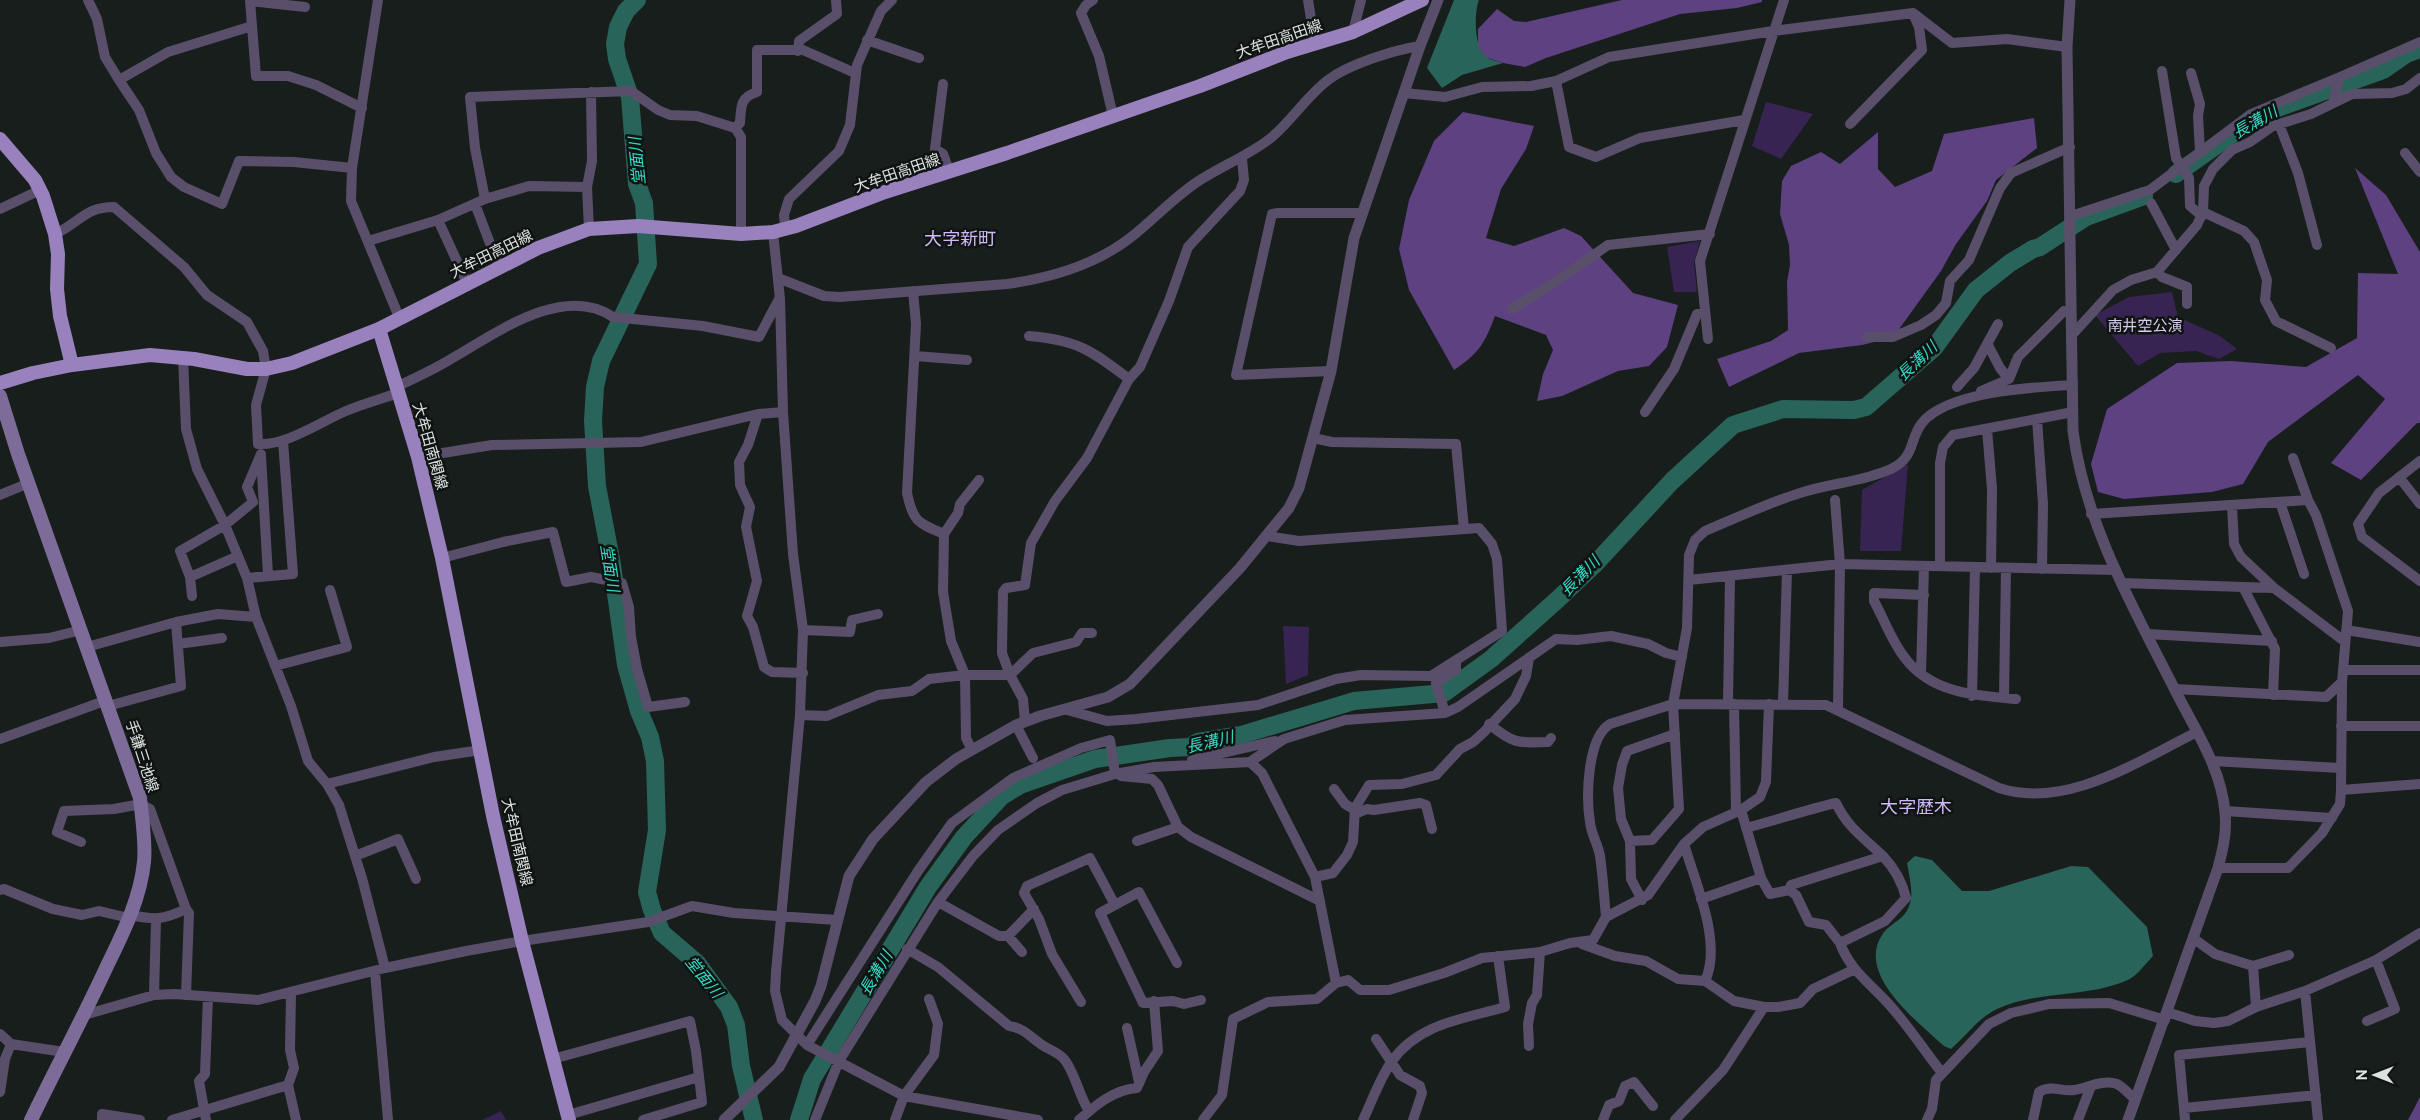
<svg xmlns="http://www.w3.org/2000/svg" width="2420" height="1120" viewBox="0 0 2420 1120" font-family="Raleway,'Noto Sans JP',sans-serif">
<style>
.green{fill:#382453}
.forest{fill:#5d4181}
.water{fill:#29645a}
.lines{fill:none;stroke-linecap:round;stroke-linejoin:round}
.river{stroke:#29645a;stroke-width:18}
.minor{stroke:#5a4f6b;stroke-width:10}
.tertiary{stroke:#5a4f6b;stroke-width:11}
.secondary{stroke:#7d6b99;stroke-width:14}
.primary{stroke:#9881bc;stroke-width:14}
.labels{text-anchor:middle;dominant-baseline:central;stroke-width:5;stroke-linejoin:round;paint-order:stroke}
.street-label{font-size:15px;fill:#dde1e0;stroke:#0f1413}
.park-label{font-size:15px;fill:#d8cbf1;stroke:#0f1413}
.water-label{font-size:16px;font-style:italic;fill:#33dbc5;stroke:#0f1413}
.quarter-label{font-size:18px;fill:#d1b7fc;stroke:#0f1413}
</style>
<rect width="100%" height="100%" fill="#181e1c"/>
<path class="green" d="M 1766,102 L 1813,114 L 1781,159 L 1752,146 Z
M 1700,241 L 1694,263 L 1697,292 L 1674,292 L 1667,247 Z
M 2172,292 L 2178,317 L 2220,336 L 2237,349 L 2219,359 L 2196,351 L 2160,353 L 2138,366 L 2095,315 L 2129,297 Z
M 1908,464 L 1901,551 L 1860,551 L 1862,490 Z
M 1283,626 L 1309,627 L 1308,675 L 1286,684 Z
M 501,1111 L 506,1120 L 482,1120 Z"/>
<path class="forest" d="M 1622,0 L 1762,0 L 1762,2 L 1737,8 L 1680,14 L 1546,58 L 1525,67 L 1503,63 L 1485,57 L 1478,47 L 1478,29 L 1497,9 L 1514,21 L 1526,22 Z
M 1463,112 L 1534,126 L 1526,149 L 1501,189 L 1486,238 L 1514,246 L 1564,228 L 1581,236 L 1633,293 L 1678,305 L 1667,347 L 1649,366 L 1618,371 L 1562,396 L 1537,401 L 1543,374 L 1553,350 L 1546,335 L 1495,316 C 1484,345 1479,353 1454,370 L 1409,290 L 1399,249 L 1409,200 L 1434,141 Z
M 2034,118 L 2037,148 L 1996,180 L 1987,201 L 1956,244 L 1941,271 L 1897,332 L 1874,342 L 1862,345 L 1799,353 L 1729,387 L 1717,359 L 1771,341 L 1788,330 L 1787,282 L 1790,265 L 1789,245 L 1780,214 L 1782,181 L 1791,166 L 1821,152 L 1840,164 L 1878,132 L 1878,169 L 1895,187 L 1932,171 L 1944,134 Z
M 2355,168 L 2386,195 L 2420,252 L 2420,423 L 2417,423 L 2361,480 L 2331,463 L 2385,399 L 2358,375 L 2268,442 L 2243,484 L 2212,492 L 2124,499 L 2098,492 L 2091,464 L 2107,409 L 2177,363 L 2231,361 L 2306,367 L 2357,338 L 2358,273 L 2398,274 Z
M 2420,1097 L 2420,1120 L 2408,1120 Z"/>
<path class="water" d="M 1454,0 L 1479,0 C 1474,12 1474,47 1485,56 C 1489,60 1498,61 1503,63 L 1462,75 L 1442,88 L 1427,68 Z
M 1915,856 L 1932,860 L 1962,891 L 1989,891 L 2071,866 L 2088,867 L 2147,927 L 2153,956 C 2146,963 2137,976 2128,980 C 2087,998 2039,990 1997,1009 C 1978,1018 1967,1035 1951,1049 L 1944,1046 C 1918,1022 1856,975 1882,935 C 1886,928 1895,923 1902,917 C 1917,902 1910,882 1907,863 Z"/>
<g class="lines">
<path class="river" d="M 637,0 L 626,11 L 618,27 L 615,44 L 617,59 L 630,97 L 637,184 L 644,203 L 648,264 L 601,361 L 595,387 L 593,421 L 597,486 L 612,565 L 626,665 L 639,711 L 650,737 L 655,761 L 657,830 L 647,892 L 652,910 L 662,933 L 697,963 L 729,1007 L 736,1025 L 741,1066 L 754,1120
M 2176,174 L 2244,126 L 2272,110 L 2383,70 L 2406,54 L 2420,49
M 799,1120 L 812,1079 L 928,887 L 964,837 L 1002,796 L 1020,785 L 1095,759 L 1170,748 L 1190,747 L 1198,742 L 1241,735 L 1354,701 L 1444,693 L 1491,659 L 1557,600 L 1595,564 L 1672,481 L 1733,425 L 1783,409 L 1854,410 L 1866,407 L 1934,348 L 1976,290 L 2010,263 L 2033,249 L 2040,247 L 2086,217 L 2144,196"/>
<path class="minor" d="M 88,0 L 97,19 L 105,57 L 119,80
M 250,0 L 252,26 L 168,52 L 119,80 L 139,110 L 156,153 L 171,177 L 184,187 L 222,204 L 239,161 L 294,162 L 352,168
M 378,0 L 352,168 L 351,201 L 399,317
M 1093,0 L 1086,5 L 1081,13 L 1099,56 L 1113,116
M 1308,0 L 1315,44
M 250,1 L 305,7
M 252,26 L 256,76 L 288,76 L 316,85 L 362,108
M 1353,32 L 1361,0
M 867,40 L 919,58
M 798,51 L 799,41 L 837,14 L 836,0
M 2162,71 L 2176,158 L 2189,178 L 2190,206 L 2202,216
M 2191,73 L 2200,104 L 2198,116 L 2200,151
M 1556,81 L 1569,147 L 1596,157 L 1640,138 L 1744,120
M 943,84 L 935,149 L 943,154 L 950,173
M 1404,93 L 1445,97 L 1482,87 L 1531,86 L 1556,81 L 1609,57 L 1773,31 L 1913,13 L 1952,43 L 2007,39 L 2067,47
M 2333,103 L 2340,77 L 2420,42
M 1850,124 L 1922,50 L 1919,27 L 1913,14
M 2279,124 L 2298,173 L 2317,245
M 735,128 L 740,123 C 741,107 740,97 757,92 L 757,50 L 803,50 L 855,73
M 2405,153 L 2420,172
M 485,199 L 475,148 L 470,97 L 631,91 L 658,110 L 670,115 L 697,116 L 735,128 L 741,137 L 741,234
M 2151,203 L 2176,250
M 475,204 L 499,267
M 0,209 L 40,190
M 2203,212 L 2244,231 L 2254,242 L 2267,280 L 2265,300 L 2276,321 L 2331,348
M 2071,216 L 2150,190 L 2251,114 L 2340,77
M 438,220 L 467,283
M 785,227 L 784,215 L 789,199 L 839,151 L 850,125 L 857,65 L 881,11 L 892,0
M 589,229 L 587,187 L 592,161 L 591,92
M 773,232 L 780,299 L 783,412 L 793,554 L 803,630 L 800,715 L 776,972 L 775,991 L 782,1020 L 807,1045 L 904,1096 L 1038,1120
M 55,234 C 80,223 84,207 114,207 L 184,267 L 207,295 L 247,322 L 263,351 L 266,369 L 256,405 L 258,444 C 286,446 320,422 346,411 C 362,404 381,399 398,393
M 368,241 L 438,220 L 485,199 L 529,186 L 587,187
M 2157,272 L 2162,277 L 2187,287 L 2187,304
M 778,278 L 824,296 L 840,297 L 1007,284 C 1050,278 1095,265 1130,238 C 1153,220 1172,199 1197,182 C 1221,166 1250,155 1272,137 C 1292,120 1307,96 1328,80 C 1349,64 1394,50 1420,46
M 913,291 L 916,324 L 907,493 C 913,522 918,523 944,534
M 1512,309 L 1555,282 L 1608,245 L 1710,234
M 2072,335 L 2113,290 L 2131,280 L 2157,272 L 2197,225 L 2203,212 L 2204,186 L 2213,169 L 2232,150 L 2250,142 L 2273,126 L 2311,114 L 2352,94 L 2392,93 L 2406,89 L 2420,78
M 1029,336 C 1077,340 1091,350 1129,379
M 1867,337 L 1893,337 L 1921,325 L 1936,315 L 1946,303 L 1950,281 L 1969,260 L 2000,188 L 2011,173 L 2070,147
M 1708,339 L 1700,261 L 1784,0
M 1988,345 L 2000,368 L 2009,379
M 915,356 L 967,360
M 183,358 L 186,429 L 197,469 L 225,525 L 247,578
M 1331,371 L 1236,375 L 1272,214 L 1278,213 L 1362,213
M 396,387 C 415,378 433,370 451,359 C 495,334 563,283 613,317 L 703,326 L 759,337 L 779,299
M 1957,387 L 1974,368 L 1998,324
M 1981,391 L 2009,379 L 2018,357 L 2064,311
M 1645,412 L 1674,369 L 1697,314 L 1705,312
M 758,414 L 748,445 L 739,462 L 740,485 L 750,507 L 746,527 L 757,581 L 747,616 L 753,627 L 764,667 L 772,672 L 803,673
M 2037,419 L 2043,504 L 2042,569
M 1987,429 L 1992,489 L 1991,568
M 1313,438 L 1332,442 L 1456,444 L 1464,529
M 283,441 L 293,574 L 247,578 L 256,617 L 291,706 L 308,761 L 327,784 L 339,805 L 362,878 L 385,968
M 261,456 L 268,575
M 418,457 L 492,445 L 641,442 L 758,414 L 783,412
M 2420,461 L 2379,493 L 2358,524 L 2362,537 L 2420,581
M 2399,477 L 2420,504
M 0,495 L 29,483
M 1835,500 L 1840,564 L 1838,709
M 2280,502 L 2304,574
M 2232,506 L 2234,544 L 2241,557 L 2274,588
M 2091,514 L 2308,500
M 442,558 L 503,542 L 553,532 L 566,582 L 591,577 L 622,583 L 629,607 L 631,637 L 637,669 L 648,707 L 685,702
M 1940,566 L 1940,463 L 1943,447 L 1953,435 L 2073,412
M 190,577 L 238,556
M 1689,580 L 1840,564 L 2116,570
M 2122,583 L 2274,588 L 2344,641
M 2243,587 L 2275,649 L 2273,695
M 1924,595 L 1874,593 L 1874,601 C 1884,619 1892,642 1905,658 C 1931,693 1976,696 2016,699
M 192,596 L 190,577 L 180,551 L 225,525 L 253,502 L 247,487 L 261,454
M 803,630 L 850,632 L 852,620 L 878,614
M 2346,630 L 2420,642
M 2147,634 L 2272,641
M 0,642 L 49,638 L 81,630
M 178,644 L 222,638
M 87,647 L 176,622 L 218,614 L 256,617
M 275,666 L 347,647 L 330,590
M 2343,670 L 2420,670
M 1921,673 L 1924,566
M 2175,689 L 2326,697 L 2342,682
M 1972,696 L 1975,567
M 2004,698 L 2006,568
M 1728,704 L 1730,576
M 1734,704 L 1736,812
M 1783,704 L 1787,570
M 108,706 L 181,686 L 176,622
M 1067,710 L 1107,721 L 1136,719 L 1258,705 L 1336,679 L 1361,675 L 1431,676 L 1502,631 L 1497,559 L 1492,544 L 1479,528 L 1299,541 L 1267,536
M 1445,713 L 1436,683 L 1456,670 L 1456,660
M 800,715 L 827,716 L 878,695 L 912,691 L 929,679 L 965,675 L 1010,675 L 1033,653 L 1076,642 L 1082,633 L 1092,633
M 1025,722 L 1023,699 L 1010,675 L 1002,653 L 1003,592 L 1006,588 L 1025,585 L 1031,543 L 1055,501 L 1087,458 L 1129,379 L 1140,367 L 1169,301 L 1188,247 L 1240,191 L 1244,180 L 1242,159
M 1489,724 C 1514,744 1517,743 1548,742 L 1551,738
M 1016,725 L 1033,758
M 2341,726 L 2420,726
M 0,739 L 107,700
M 972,750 L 966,738 L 965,675 L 951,641 L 943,592 L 944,534 L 958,513 L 960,504 L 979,480
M 1192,760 L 1275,741
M 2213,761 L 2340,768
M 1250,762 L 1262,773 L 1315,877 L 1336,983
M 1121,776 L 1152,779 L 1158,785 L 1178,827 L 1191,837 L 1320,901
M 327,784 L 434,757 L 481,750
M 1334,789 L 1345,804 L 1355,810
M 2341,790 L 2420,784
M 1741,810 L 1761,878 L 1770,894 L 1789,890 L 1791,885 L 1883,856 C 1895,869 1902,881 1906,898 L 1885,921 L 1840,943 C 1849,968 1867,981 1885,1000 C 1906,1022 1923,1049 1942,1073
M 2225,811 L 2332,818
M 1355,814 L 1367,809 L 1374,810 L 1420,803 L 1426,805 L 1432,829
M 1746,828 C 1777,820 1805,810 1836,803 C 1848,828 1863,837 1883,856
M 1137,841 L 1178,827
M 1630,841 L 1652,840 L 1679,809 L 1673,704 L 1687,628 L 1689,555 L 1695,540 L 1705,531 C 1736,518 1768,503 1800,493 C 1830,483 1862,482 1891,469 C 1916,457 1909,439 1922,423 C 1947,391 2035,387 2073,385
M 81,842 L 57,832 L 64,811 L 114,809 L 141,804 L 150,809 L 186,909 L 189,913 L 186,995
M 1684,844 C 1695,882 1723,943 1705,981
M 355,856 L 398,839 L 416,879
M 2218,868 L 2288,868 L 2322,833 L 2340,804 L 2341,790 L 2342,682 L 2348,611 L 2316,515 L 2308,500 L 2293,458
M 1315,877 L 1333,873 L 1347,855 L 1353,842 L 1355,808 L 1369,785 L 1402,784 L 1436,775 L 1460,749 L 1473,742 L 1484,732 L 1515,699 L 1526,676 L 1529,658
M 0,890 L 4,889 L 53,909 L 82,915 L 99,911 L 129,918
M 1789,890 L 1796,895 L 1809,922 L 1826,925 L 1840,943
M 1701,899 L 1761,878
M 1642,900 L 1631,879 L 1630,841 L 1621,819 L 1618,788 L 1622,765 L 1627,751 L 1675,734
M 938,902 L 999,936 L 1008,936 L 1034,909
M 130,915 C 155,920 163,920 186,909
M 1606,917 C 1604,897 1603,876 1600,856 C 1598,844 1591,834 1590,822 C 1586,797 1587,738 1610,724 L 1673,704 L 1826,705 L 1999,788 C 2066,810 2138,761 2197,732
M 1008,936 L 1022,952
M 2193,938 L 2215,954 L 2253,966 L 2256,1007
M 1582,944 L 1615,956 L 1646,961 L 1678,979 L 1705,981 L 1734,1001 L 1764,1007 L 1778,1007 L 1800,1003 L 1813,989 L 1853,970
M 907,949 L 938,967 L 1009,1026 C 1021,1027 1029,1035 1038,1042 C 1046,1049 1057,1051 1064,1059 C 1075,1072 1079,1096 1089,1111
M 1177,963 L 1139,892 L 1100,913 L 1143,1003 L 1173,1001 L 1184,1004 L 1201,1000
M 2253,966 L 2289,955
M 375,972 L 388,1120
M 2305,991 L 2318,1120
M 291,994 L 290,1050 L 294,1068 L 288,1085 L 296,1120
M 154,995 L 156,920
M 1081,1002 L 1052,954 L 1039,919 L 1024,893 L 1027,886 L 1090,858 L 1115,905
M 2167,1012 L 2195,1021 L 2214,1023 L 2228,1021 L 2256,1007 L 2305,991 L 2376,960 L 2420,933
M 84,1015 L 154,995 L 174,994 L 258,1000 L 385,968 L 466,951 L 522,941 L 648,922 L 692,906 L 734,913 L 837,920
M 2367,1021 L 2395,1009 L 2376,960
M 1127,1028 L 1139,1082
M 0,1034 L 11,1044 L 64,1052
M 1376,1039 L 1400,1075 L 1420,1086 L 1422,1093 L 1413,1120
M 807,1045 L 918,871 L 952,823 L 1013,778 L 1081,748 L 1110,740 L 1115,774
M 1529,1046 L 1528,1024 L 1532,1003 L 1537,995 L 1540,952
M 553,1059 L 690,1021 L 696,1051 L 702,1102 L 643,1120
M 0,1092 L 5,1059 L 11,1044
M 2184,1108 L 2316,1095
M 568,1115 L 699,1077
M 102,1120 L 102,1114 L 140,1120
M 172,1120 L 288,1085
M 206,1120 L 199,1081 L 205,1074 L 208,997
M 815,1120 L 839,1061 L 938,902 L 973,856 L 998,830 L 1037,803 L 1062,790 L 1115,774 L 1154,767 L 1250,762 L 1284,739 L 1345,720 L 1445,713 L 1458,707 L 1556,639 L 1577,640 L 1611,636 L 1648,644 L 1666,653 L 1682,657
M 895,1120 L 904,1096 L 934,1055 L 938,1024 L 929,999
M 1079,1120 C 1096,1105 1113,1090 1137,1088 L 1144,1072 L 1158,1051 L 1154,1001
M 1203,1120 L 1222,1095 L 1233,1019 L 1268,1002 L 1317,999 L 1336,983 L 1348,980 L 1360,990 L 1389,990 L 1444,973 L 1482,958 L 1540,952 L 1570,943 L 1593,940 L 1606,917 L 1648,895 L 1684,844 L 1703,827 L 1741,810 L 1760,797 L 1766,782 L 1769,704
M 1363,1120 C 1372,1101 1380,1078 1392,1061 C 1419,1023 1464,1019 1505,1007 L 1498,956
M 1603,1120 L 1609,1105 L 1619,1101 L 1625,1086 L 1634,1082 L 1653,1106
M 1675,1120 L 1723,1070 L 1764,1007
M 1927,1120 L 1932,1109 L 1936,1080 L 1989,1024 L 2011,1013 L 2049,1004 L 2109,1003 L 2165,1020
M 2033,1120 L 2039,1092 C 2052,1084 2061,1092 2074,1090 C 2087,1088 2103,1079 2117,1084 C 2123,1087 2130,1095 2135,1099
M 2078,1120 L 2091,1086
M 2185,1120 L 2179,1055 L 2310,1042"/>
<path class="tertiary" d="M 2070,0 L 2067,47 L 2073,431 C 2085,524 2133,607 2175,690 C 2195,730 2221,767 2225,812 C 2227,832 2223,849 2218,868 L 2128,1120
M 724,1120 L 779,1067 L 815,1001 L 821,986 L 849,876 L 873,839 L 926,782 L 956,759 L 1016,725 L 1040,716 L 1108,697 L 1130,684 L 1240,568 L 1289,508 L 1299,488 L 1331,371 L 1354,238 L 1420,46 L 1438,0"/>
<path class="secondary" d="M 0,396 L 18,454 L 140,798 C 142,819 146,842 144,862 C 140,900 123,933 107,966 C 83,1018 56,1068 31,1120"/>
<path class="primary" d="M 0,139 L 35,180 L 43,196 L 55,234 L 58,254 L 57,289 L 60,316 L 72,365
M 379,329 L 418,457 L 442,558 L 493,816 L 522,941 L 569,1120
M 0,383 L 33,373 L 72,365 L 150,355 L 194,359 L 247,369 L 266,369 L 292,363 L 379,329 L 538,248 L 589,229 L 638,226 L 741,234 L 773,232 L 796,226 L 885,192 L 1007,153 L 1200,86 L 1287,52 L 1353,32 L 1422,0"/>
</g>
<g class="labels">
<g class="street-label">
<text transform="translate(1279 39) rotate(-19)">大牟田高田線</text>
<text transform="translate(897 173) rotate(-19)">大牟田高田線</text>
<text transform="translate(491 254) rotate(-26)">大牟田高田線</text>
<text transform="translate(430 446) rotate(74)">大牟田南関線</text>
<text transform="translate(142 756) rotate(72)">手鎌三池線</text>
<text transform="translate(517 842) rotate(77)">大牟田南関線</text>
</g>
<g class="park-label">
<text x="2145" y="326">南井空公演</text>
</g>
<g class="water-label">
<text transform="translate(2255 122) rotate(-30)">長溝川</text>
<text transform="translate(637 161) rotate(-96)">堂面川</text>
<text transform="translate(1917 361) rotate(-43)">長溝川</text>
<text transform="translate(610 568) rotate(81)">堂面川</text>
<text transform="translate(1580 576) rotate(-46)">長溝川</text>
<text transform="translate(1210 742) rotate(-13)">長溝川</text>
<text transform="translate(876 973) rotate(-59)">長溝川</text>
<text transform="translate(704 977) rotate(51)">堂面川</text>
</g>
<g class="quarter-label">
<text x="960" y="238">大字新町</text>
<text x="1916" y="806">大字歴木</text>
</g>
</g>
<g transform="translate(2375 1075) rotate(270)" stroke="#0f1413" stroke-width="4" paint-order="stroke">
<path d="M0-4L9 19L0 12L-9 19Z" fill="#dde1e0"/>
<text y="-8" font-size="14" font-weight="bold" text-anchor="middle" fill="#dde1e0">N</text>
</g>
</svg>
